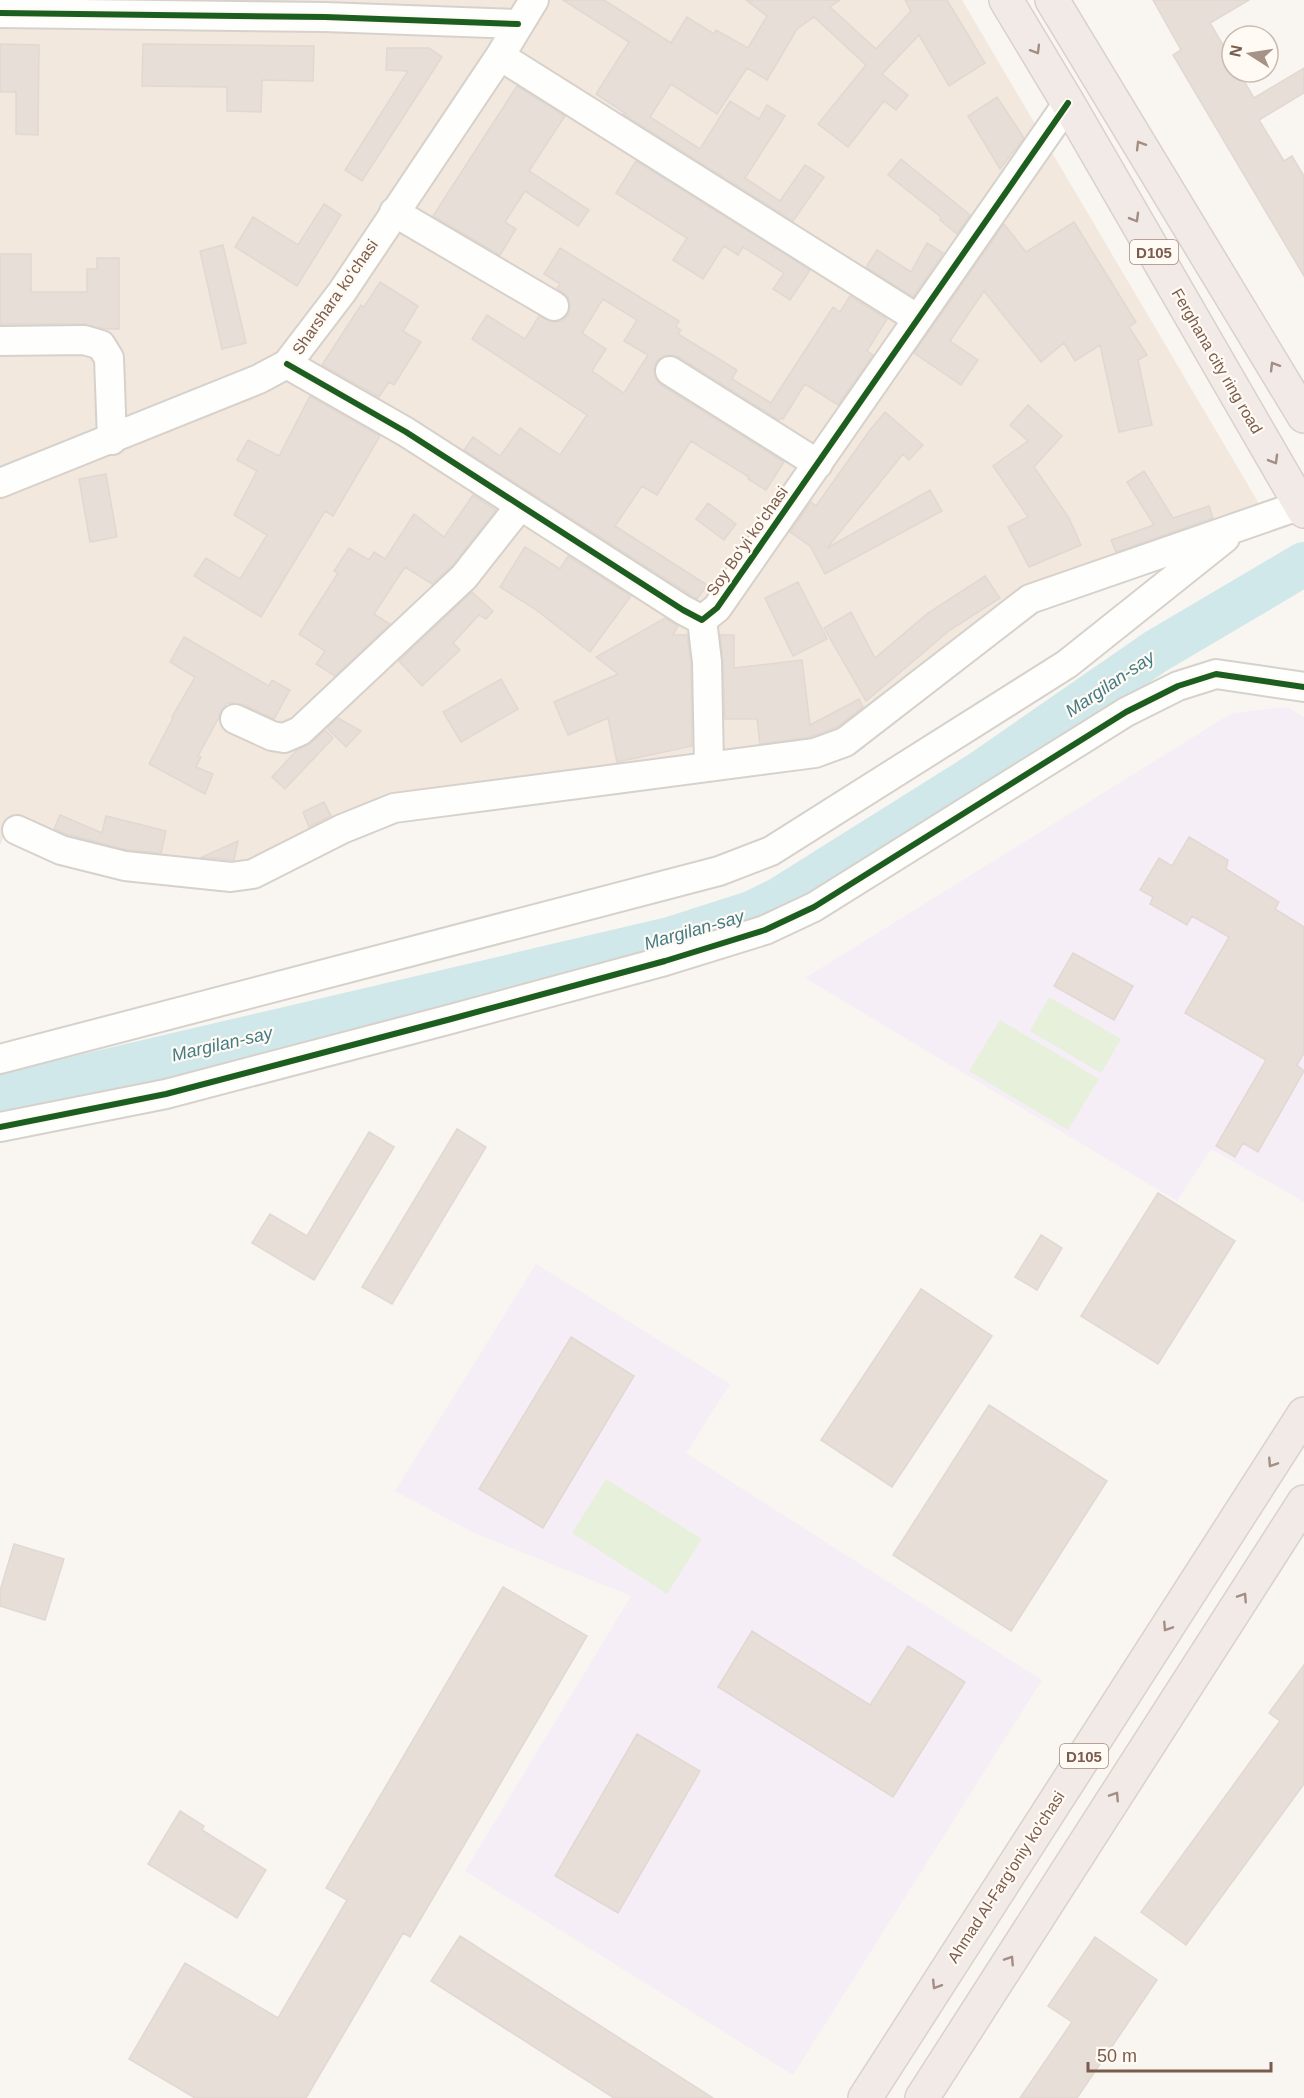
<svg xmlns="http://www.w3.org/2000/svg" width="1304" height="2098" viewBox="0 0 1304 2098" font-family="Helvetica,sans-serif">
<style>
.residential{fill:#f2e8de}
.education{fill:#f6eef6}
.pitch{fill:#e7f0db}
.lines{fill:none;stroke-linecap:round;stroke-linejoin:round}
.river{stroke:#d0e8ea;stroke-width:44}
.building{fill:#e6ded7;stroke:#e2d8d2;stroke-width:1.5;fill-rule:evenodd}
.minor-casing{stroke:#d7d1cb;stroke-width:32}
.highway-casing{stroke:#dad1cc;stroke-width:36}
.minor{stroke:#fefefd;stroke-width:28}
.highway{stroke:#f2eae7;stroke-width:33}
.cycleway-casing{stroke:#fffaf3;stroke-width:10}
.cycleway{stroke:#1b5e20;stroke-width:6}
.oneway{stroke:#a48e83}
.labels{text-anchor:middle;dominant-baseline:central;stroke-width:4.5;stroke-linejoin:round;paint-order:stroke}
.shield{fill:#fffaf3;stroke:#a28b7f;stroke-width:1.5}
.shield-label{font-size:15px;font-weight:bold;fill:#7a5c4d}
.street-label{font-size:16px;fill:#7a5c4d;stroke:#fffaf3}
.water-label{font-size:18px;font-style:italic;fill:#437c86;stroke:#fffaf3}
</style>
<rect width="100%" height="100%" fill="#f9f5f0"/>
<path class="residential" d="M 0,0 L 962,0 L 1264,512 L 1028,593 L 838,752 L 390,813 L 245,883 L 6,832 L 0,845 Z"/>
<path class="education" d="M 1288,707 L 1304,717 L 1304,1202 L 1211,1149 L 1177,1201 L 805,978 L 1232,713 Z
M 536,1264 L 730,1384 L 686,1453 L 1042,1680 L 793,2075 L 465,1871 L 631,1596 L 474,1533 L 395,1491 Z"/>
<path class="pitch" d="M 1049,997 L 1121,1039 L 1101,1073 L 1030,1031 Z
M 1000,1020 L 1099,1079 L 1068,1130 L 969,1071 Z
M 606,1479 L 702,1539 L 667,1594 L 572,1533 Z"/>
<g class="lines">
<path class="river" d="M 0,1096 L 670,939 L 751,913 L 780,899 L 979,774 L 1155,652 L 1304,564"/>
</g>
<path class="building" d="M 563,0 L 604,0 L 671,43 L 687,17 L 714,34 L 716,30 L 748,48 L 767,16 L 746,0 L 840,0 L 830,7 L 876,49 L 911,11 L 905,0 L 947,0 L 985,63 L 949,86 L 919,35 L 882,74 L 908,95 L 896,110 L 884,101 L 848,147 L 818,124 L 866,65 L 814,17 L 797,29 L 767,80 L 747,68 L 717,114 L 671,84 L 650,117 L 700,149 L 730,101 L 759,119 L 767,105 L 785,116 L 745,178 L 780,201 L 805,165 L 824,177 L 793,221 L 623,114 L 625,113 L 596,94 L 629,42 Z
M 1153,0 L 1249,0 L 1210,23 L 1232,60 L 1232,72 L 1239,72 L 1254,98 L 1304,68 L 1304,93 L 1259,120 L 1284,161 L 1292,156 L 1304,176 L 1304,276 L 1173,55 L 1181,50 Z
M 0,44 L 39,45 L 38,135 L 16,134 L 16,92 L 0,92 Z
M 143,44 L 314,46 L 313,81 L 262,80 L 261,112 L 227,111 L 227,87 L 142,86 Z
M 387,48 L 429,48 L 442,57 L 362,181 L 345,170 L 408,71 L 386,70 Z
M 517,86 L 565,116 L 529,171 L 589,210 L 578,226 L 525,191 L 505,222 L 516,229 L 500,255 L 433,216 Z
M 997,97 L 1024,138 L 1000,169 L 968,116 Z
M 901,159 L 970,215 L 957,234 L 940,220 L 941,217 L 888,175 Z
M 636,161 L 810,270 L 790,300 L 773,289 L 784,273 L 743,247 L 738,255 L 724,246 L 703,279 L 673,260 L 687,238 L 616,193 Z
M 324,204 L 341,215 L 297,286 L 235,247 L 253,217 L 298,245 Z
M 1074,222 L 1136,322 L 1129,327 L 1147,355 L 1138,360 L 1152,425 L 1119,432 L 1100,345 L 1075,361 L 1064,343 L 1041,362 L 984,291 L 950,341 L 978,360 L 961,385 L 914,353 L 1004,224 L 1026,252 Z
M 927,243 L 943,253 L 913,297 L 866,267 L 877,250 L 911,272 Z
M 223,245 L 246,343 L 222,349 L 200,251 Z
M 560,248 L 679,321 L 676,327 L 681,330 L 678,334 L 737,370 L 732,379 L 771,403 L 833,307 L 840,312 L 850,296 L 887,319 L 867,351 L 873,355 L 838,405 L 805,384 L 783,419 L 781,418 L 779,420 L 679,357 L 670,355 L 663,356 L 656,362 L 654,371 L 656,379 L 661,385 L 784,462 L 766,490 L 748,479 L 749,477 L 691,441 L 657,495 L 642,486 L 615,526 L 707,585 L 697,599 L 464,450 L 473,437 L 500,456 L 520,428 L 560,455 L 587,415 L 472,339 L 487,315 L 525,339 L 539,316 L 554,322 L 562,321 L 568,315 L 570,307 L 568,297 L 557,288 L 560,284 L 544,274 ZM 603,299 L 637,320 L 624,341 L 648,355 L 624,393 L 592,371 L 606,349 L 582,333 Z
M 0,254 L 31,254 L 31,292 L 87,292 L 87,269 L 97,269 L 97,258 L 119,258 L 119,329 L 104,329 L 84,324 L 0,324 Z
M 380,282 L 418,306 L 403,331 L 421,342 L 394,385 L 389,382 L 379,397 L 322,365 L 361,305 L 364,307 Z
M 310,396 L 380,436 L 333,516 L 325,511 L 261,617 L 194,576 L 206,558 L 240,579 L 267,535 L 234,515 L 257,471 L 237,460 L 248,440 L 279,456 Z
M 1028,405 L 1062,436 L 1034,467 L 1069,518 L 1081,545 L 1029,567 L 1008,527 L 1028,517 L 993,466 L 1028,441 L 1010,425 Z
M 885,412 L 923,445 L 909,460 L 903,454 L 827,548 L 930,490 L 942,511 L 825,574 L 810,546 L 790,532 L 811,502 L 816,506 L 870,430 Z
M 1144,471 L 1173,518 L 1209,506 L 1213,518 L 1116,552 L 1111,540 L 1154,525 L 1127,482 Z
M 106,474 L 117,537 L 90,542 L 79,479 Z
M 473,495 L 496,510 L 452,566 L 432,584 L 405,567 L 374,614 L 390,624 L 335,676 L 316,664 L 325,651 L 299,634 L 338,573 L 334,571 L 349,548 L 369,560 L 374,552 L 385,559 L 414,514 L 444,537 Z
M 708,503 L 736,524 L 724,540 L 696,519 Z
M 525,547 L 560,569 L 568,556 L 631,596 L 590,652 L 535,609 L 500,587 Z
M 985,576 L 1000,598 L 950,630 L 866,701 L 824,628 L 851,612 L 875,658 L 928,613 Z
M 798,582 L 827,639 L 793,656 L 765,598 Z
M 472,592 L 493,611 L 486,619 L 479,615 L 453,643 L 460,650 L 422,686 L 399,661 Z
M 665,618 L 678,626 L 673,635 L 687,635 L 691,663 L 692,746 L 617,762 L 608,718 L 568,735 L 554,702 L 618,674 L 596,657 Z
M 720,635 L 734,635 L 734,668 L 802,660 L 810,725 L 859,699 L 863,707 L 837,727 L 811,737 L 760,744 L 757,719 L 725,719 L 723,662 Z
M 184,637 L 269,686 L 272,680 L 290,690 L 274,719 L 242,704 L 227,703 L 220,712 L 219,717 L 198,756 L 201,757 L 196,767 L 213,774 L 205,794 L 149,764 L 173,718 L 172,717 L 195,677 L 170,662 Z
M 501,679 L 518,709 L 461,742 L 443,712 Z
M 338,718 L 361,731 L 346,747 L 327,728 Z
M 325,730 L 333,738 L 285,789 L 272,777 L 296,751 L 311,743 Z
M 324,802 L 331,816 L 309,827 L 303,812 Z
M 60,815 L 102,833 L 106,816 L 166,831 L 161,853 L 128,850 L 66,834 L 54,829 Z
M 1189,837 L 1228,860 L 1226,869 L 1279,902 L 1275,909 L 1304,927 L 1304,1053 L 1297,1065 L 1304,1071 L 1258,1152 L 1243,1143 L 1235,1157 L 1216,1146 L 1266,1060 L 1185,1013 L 1229,937 L 1192,916 L 1187,925 L 1150,904 L 1153,897 L 1140,890 L 1159,858 L 1172,866 Z
M 238,841 L 234,860 L 202,857 Z
M 1073,953 L 1133,986 L 1114,1020 L 1054,986 Z
M 457,1129 L 486,1147 L 392,1304 L 362,1287 Z
M 369,1132 L 394,1147 L 314,1280 L 252,1243 L 270,1214 L 307,1236 Z
M 1158,1193 L 1235,1241 L 1158,1364 L 1081,1316 Z
M 1041,1235 L 1062,1248 L 1037,1290 L 1015,1277 Z
M 921,1289 L 992,1336 L 892,1487 L 821,1440 Z
M 571,1337 L 634,1376 L 543,1528 L 479,1489 Z
M 989,1405 L 1107,1481 L 1011,1631 L 893,1555 Z
M 14,1544 L 64,1559 L 45,1620 L 0,1606 L 0,1591 Z
M 503,1587 L 587,1636 L 410,1937 L 403,1933 L 306,2098 L 195,2098 L 129,2059 L 185,1963 L 278,2018 L 347,1900 L 326,1888 Z
M 752,1631 L 870,1705 L 908,1646 L 965,1682 L 893,1797 L 718,1687 Z
M 1304,1665 L 1304,1784 L 1186,1945 L 1141,1912 L 1280,1721 L 1269,1713 Z
M 637,1734 L 700,1771 L 618,1913 L 555,1876 Z
M 180,1811 L 204,1826 L 202,1830 L 266,1870 L 237,1918 L 148,1864 Z
M 460,1936 L 713,2098 L 614,2098 L 431,1981 Z
M 1095,1937 L 1157,1980 L 1077,2098 L 1020,2098 L 1072,2022 L 1048,2006 Z"/>
<g class="lines">
<g class="minor-casing">
<path id="minor" d="M 0,13 L 325,17 L 518,24
M 500,56 L 918,319
M 394,212 L 554,306
M 0,341 L 84,340 L 101,345 L 109,358 L 112,440
M 287,364 L 406,432 L 683,610 L 702,620 L 717,608 L 1068,103
M 670,371 L 818,464
M 0,483 L 259,379 L 287,364 L 342,292 L 500,56 L 534,0
M 702,620 L 707,662 L 709,766
M 235,719 L 272,736 L 284,738 L 300,731 L 464,577 L 520,506
M 17,830 L 61,850 L 125,866 L 231,877 L 253,874 L 342,829 L 394,808 L 815,753 L 845,742 L 1030,599 L 1301,505
M 0,1059 L 719,871 L 771,851 L 1067,664 L 1225,538
M 0,1127 L 166,1094 L 451,1019 L 665,961 L 765,930 L 814,907 L 1126,712 L 1178,686 L 1216,674 L 1304,687"/>
</g>
<g class="highway-casing">
<path id="highway" d="M 1006,0 L 1068,103 L 1304,511
M 1052,0 L 1304,416
M 865,2098 L 1304,1414
M 922,2098 L 1304,1502"/>
</g>
<use href="#minor" class="minor"/>
<use href="#highway" class="highway"/>
<g class="cycleway-casing">
<path id="cycleway" d="M 0,13 L 325,17 L 518,24
M 287,364 L 406,432 L 683,610 L 702,620 L 717,608 L 1068,103
M 0,1127 L 166,1094 L 451,1019 L 665,961 L 765,930 L 814,907 L 1126,712 L 1178,686 L 1216,674 L 1304,687"/>
</g>
<use href="#cycleway" class="cycleway"/>
</g>
<defs><path id="oneway-chevron" d="M-2-3.5L2.5 0L-2 3.5" fill="none" stroke-width="1.6" stroke-linecap="round" stroke-linejoin="round" transform="scale(1.5)"/></defs>
<g class="oneway">
<use href="#oneway-chevron" transform="translate(1036 50) rotate(59)"/>
<use href="#oneway-chevron" transform="translate(1140 145) rotate(-121)"/>
<use href="#oneway-chevron" transform="translate(1135 218) rotate(60)"/>
<use href="#oneway-chevron" transform="translate(1274 366) rotate(-121)"/>
<use href="#oneway-chevron" transform="translate(1274 460) rotate(60)"/>
<use href="#oneway-chevron" transform="translate(1272 1463) rotate(123)"/>
<use href="#oneway-chevron" transform="translate(1243 1597) rotate(-57)"/>
<use href="#oneway-chevron" transform="translate(1167 1627) rotate(123)"/>
<use href="#oneway-chevron" transform="translate(1115 1796) rotate(-57)"/>
<use href="#oneway-chevron" transform="translate(1010 1960) rotate(-57)"/>
<use href="#oneway-chevron" transform="translate(936 1985) rotate(122)"/>
</g>
<g class="labels">
<g class="shield">
<rect x="1130" y="240" width="48" height="24" rx="4.5"/>
<rect x="1060" y="1744" width="48" height="24" rx="4.5"/>
</g>
<g class="shield-label">
<text x="1154" y="252">D105</text>
<text x="1084" y="1756">D105</text>
</g>
<g class="street-label">
<text transform="translate(335 297) rotate(-55)">Sharshara koʻchasi</text>
<text transform="translate(1217 361) rotate(60)">Ferghana city ring road</text>
<text transform="translate(747 541) rotate(-55)">Soy Boʻyi koʻchasi</text>
<text transform="translate(1006 1877) rotate(-57)">Ahmad Al-Farg'oniy ko'chasi</text>
</g>
<g class="water-label">
<text transform="translate(1110 684) rotate(-34)">Margilan-say</text>
<text transform="translate(694 930) rotate(-16)">Margilan-say</text>
<text transform="translate(222 1044) rotate(-13)">Margilan-say</text>
</g>
</g>
<g transform="translate(1250 54) rotate(282)"><circle r="28" fill="#fffaf3" stroke="#cabbb1" stroke-width="1.5"/>
<path d="M0-4.5L10 22L0 15L-10 22Z" fill="#a69286"/>
<text y="-9" font-size="16" font-weight="bold" text-anchor="middle" fill="#7a5c4d">N</text>
</g>
<path d="M1088 2062v9h183v-9" fill="none" stroke="#7a5c4d" stroke-width="3"/>
<text x="1097" y="2062" font-size="18" fill="#7a5c4d" stroke="#fffaf3" stroke-width="4.5" paint-order="stroke">50 m</text>
</svg>
